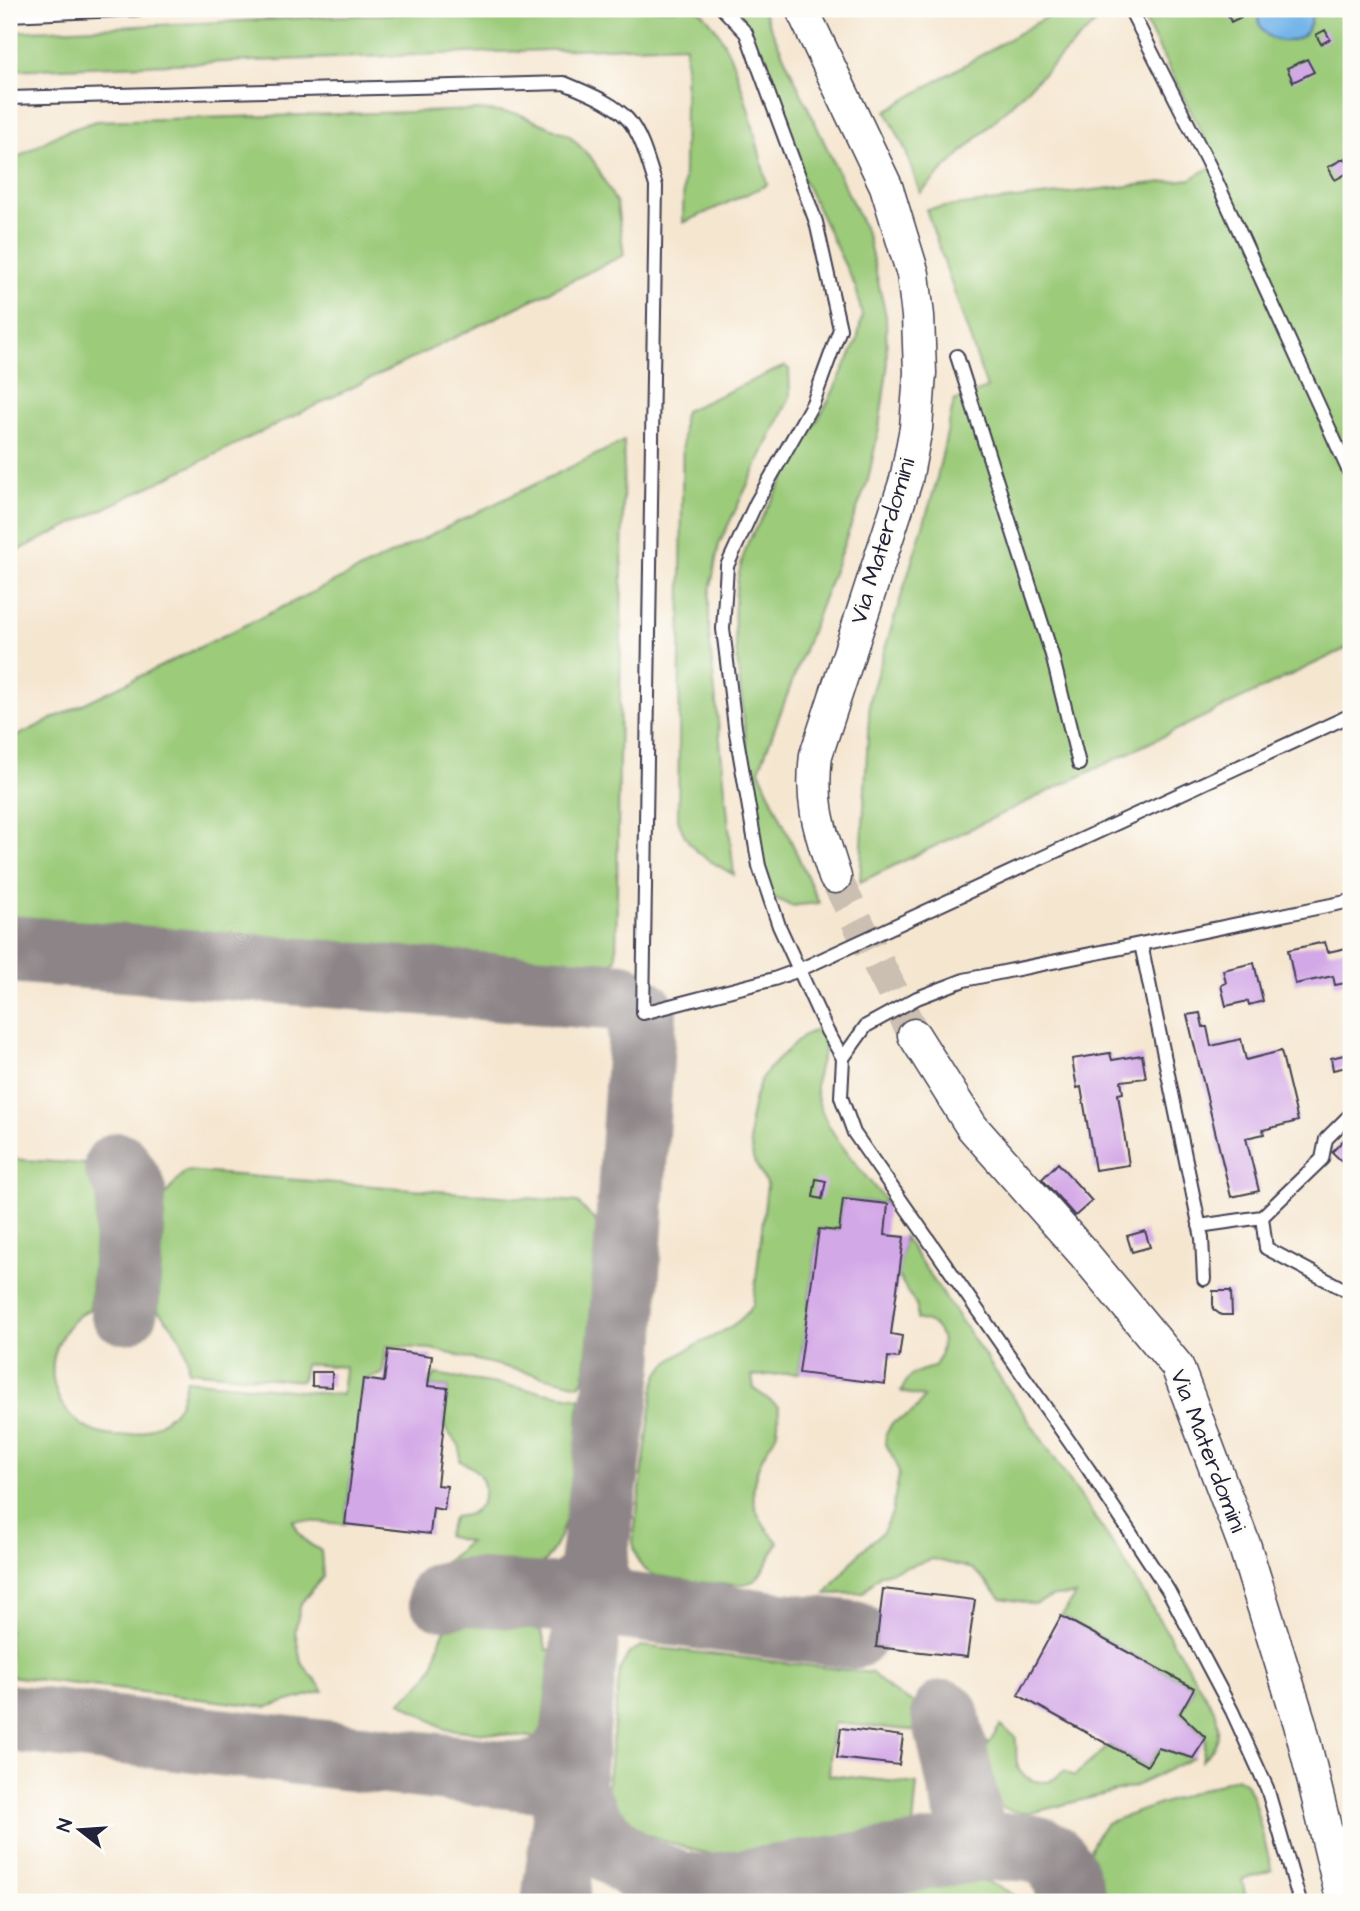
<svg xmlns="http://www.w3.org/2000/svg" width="1360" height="1911" viewBox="0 0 1360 1911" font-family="'Architects Daughter',sans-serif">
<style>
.green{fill:#9ccb7a;stroke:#5f765a;stroke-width:2}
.water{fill:#75b5e9;stroke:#4c6c92;stroke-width:2}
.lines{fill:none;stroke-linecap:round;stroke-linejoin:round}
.taxiway{stroke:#8c8486;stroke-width:68}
.building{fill:#d3a8e7}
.tertiary-tunnel{stroke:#cbbfb2;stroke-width:32;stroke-dasharray:32 16;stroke-linecap:butt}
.service-casing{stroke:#423f51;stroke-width:16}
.tertiary-casing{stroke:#423f51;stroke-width:35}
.service{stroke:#fff;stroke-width:12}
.tertiary{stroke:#fff;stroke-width:32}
.labels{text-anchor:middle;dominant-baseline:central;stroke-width:5;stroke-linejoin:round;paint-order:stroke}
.street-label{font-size:24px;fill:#22223b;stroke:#fdfcf7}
</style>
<rect width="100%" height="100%" fill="#fdfcf7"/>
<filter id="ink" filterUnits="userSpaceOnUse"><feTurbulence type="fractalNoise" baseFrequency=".0143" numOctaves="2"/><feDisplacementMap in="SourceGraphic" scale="14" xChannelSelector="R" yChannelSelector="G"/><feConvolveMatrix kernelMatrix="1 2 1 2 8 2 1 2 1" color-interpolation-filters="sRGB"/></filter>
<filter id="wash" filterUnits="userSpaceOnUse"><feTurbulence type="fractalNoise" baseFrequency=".00686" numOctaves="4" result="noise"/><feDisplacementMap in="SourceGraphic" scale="28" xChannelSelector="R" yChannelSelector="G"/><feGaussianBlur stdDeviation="1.57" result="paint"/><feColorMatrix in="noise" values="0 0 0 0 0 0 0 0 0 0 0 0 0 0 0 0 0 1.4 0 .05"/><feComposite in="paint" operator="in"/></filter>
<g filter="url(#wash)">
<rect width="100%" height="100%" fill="#f5e6d0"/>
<path class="green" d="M 495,9 L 697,9 C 736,34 756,140 767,185 L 683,223 L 686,45 L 9,70 L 9,32 Z
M 736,9 L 762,9 L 867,234 L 886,316 L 887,370 L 879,428 L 868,480 L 759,770 L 819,903 L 791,906 L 765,893 C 757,832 749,772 743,712 C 737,650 725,603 748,542 L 829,400 L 857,341 L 862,316 L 856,288 L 800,172 L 740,14 Z
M 1060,9 L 1110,9 L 920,193 L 905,149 L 886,111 Z
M 1139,9 L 1351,9 L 1351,646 L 860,882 L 870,697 L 935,487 L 954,401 L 987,388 L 926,209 L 1191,179 L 1217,163 Z
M 479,110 L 519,114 L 569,135 L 593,160 L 617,204 L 624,255 L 9,555 L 9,162 L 59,134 L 96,121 Z
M 785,366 L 789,369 L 790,397 L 719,544 L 709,597 L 709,635 L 734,875 C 706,858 688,853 678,819 L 683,418 L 685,411 Z
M 624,441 L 616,959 L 601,974 L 9,929 L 9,740 Z
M 819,1029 L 827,1042 C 822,1056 817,1069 816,1084 C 814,1122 866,1175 888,1204 L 843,1199 L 839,1231 L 819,1229 L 799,1373 L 752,1376 L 754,1389 L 779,1407 C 778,1415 779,1427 776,1434 C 773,1443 765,1450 762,1458 C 746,1494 752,1514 778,1542 C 774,1551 763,1573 755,1580 C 740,1591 676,1578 656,1576 C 638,1568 637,1561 633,1542 L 654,1387 C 656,1382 657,1376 660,1372 C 679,1344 734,1337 753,1305 L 767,1185 L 753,1159 L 750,1140 L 750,1120 L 755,1097 L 762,1077 L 776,1061 L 804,1035 Z
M 9,1159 L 86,1164 L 98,1192 L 90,1309 C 74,1316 65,1328 58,1344 C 34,1402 93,1456 149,1429 C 160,1424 171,1416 178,1406 C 182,1399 184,1388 186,1380 L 342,1395 L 345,1367 L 305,1364 L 302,1381 L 188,1371 C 189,1345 175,1328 158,1311 L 165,1195 L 185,1171 L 577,1202 L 600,1226 L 584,1379 L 579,1385 L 431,1349 L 386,1346 L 383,1374 L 363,1380 L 345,1524 L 293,1520 C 299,1536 306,1544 321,1550 L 323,1577 L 301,1603 L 295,1631 L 301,1662 L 324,1691 L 267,1707 L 9,1676 Z
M 904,1237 L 1119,1553 L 1216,1713 C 1220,1739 1220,1741 1202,1761 L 1206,1738 L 1180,1713 L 1194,1688 L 1061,1616 L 1076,1595 L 1054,1596 L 1035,1604 L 1001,1598 L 973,1569 L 933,1559 L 880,1575 L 863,1593 L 826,1594 L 859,1553 L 883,1532 L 892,1513 L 899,1474 L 896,1462 L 885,1443 L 886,1434 L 892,1423 L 909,1415 L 918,1407 L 924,1397 L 901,1392 C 908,1374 916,1371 934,1367 C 942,1356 947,1335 933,1325 C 929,1322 922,1321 917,1319 L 917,1307 L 898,1275 Z
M 435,1374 L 580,1398 C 575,1445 578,1557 525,1575 C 512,1580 452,1574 434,1573 L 435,1566 L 443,1564 L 469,1542 L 446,1536 L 454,1517 C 459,1516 466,1516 471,1513 C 488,1504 488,1482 475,1470 C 471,1466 465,1464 460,1461 L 460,1447 L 444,1427 L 448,1388 L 428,1386 Z
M 466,1616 L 527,1616 C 539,1626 545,1635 546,1650 L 551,1650 L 541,1738 L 445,1729 L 401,1702 C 409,1694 419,1687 426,1678 C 446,1651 429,1630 466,1616 Z
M 641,1646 L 872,1673 L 889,1689 L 928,1712 L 934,1732 L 833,1723 L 829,1775 L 917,1784 L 913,1826 L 905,1833 C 851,1843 795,1860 739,1858 C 713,1857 685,1848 660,1839 C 639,1832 614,1822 606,1799 L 620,1669 L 629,1653 Z
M 978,1710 L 982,1734 L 988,1745 L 1000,1726 L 1015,1736 C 1018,1747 1014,1760 1019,1770 C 1024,1779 1041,1784 1050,1781 C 1055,1779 1060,1774 1064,1771 L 1074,1776 L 1109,1746 L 1147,1766 L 1158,1748 L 1193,1758 L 1133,1787 L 1035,1812 C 973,1817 966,1760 962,1712 Z
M 1237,1777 L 1246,1783 L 1253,1798 L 1272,1870 L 1242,1880 L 1247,1902 L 1102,1902 C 1089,1868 1080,1854 1106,1823 Z
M 969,1877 L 998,1886 L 1026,1902 L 808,1902 L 801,1892 L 943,1878 Z"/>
<path class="water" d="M 1259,9 L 1312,9 C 1315,55 1251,49 1259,9 Z"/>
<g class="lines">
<path class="taxiway" d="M 9,949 L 621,997 L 643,1013 L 620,1365 L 592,1572 L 570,1789 L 555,1902
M 118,1166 L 132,1189 L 124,1310
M 592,1572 L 605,1599 L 617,1605 L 854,1635
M 442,1596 L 467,1592 L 560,1598 C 575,1593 583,1585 592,1572
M 945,1714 L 976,1849
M 9,1718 L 526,1777 C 554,1769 560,1761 575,1737
M 570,1789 L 589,1823 L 615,1852 L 637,1868 L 680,1885 L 701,1888 L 744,1883 L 980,1848 C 1002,1847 1033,1843 1052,1857 C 1064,1866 1069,1889 1074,1902"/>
</g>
<g id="blocks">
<path class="building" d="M 1225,9 L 1237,9 L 1241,17 L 1231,22 Z
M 1325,30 L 1330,39 L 1321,44 L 1316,35 Z
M 1307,59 L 1314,72 L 1293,82 L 1287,68 Z
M 1345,158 L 1351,171 L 1335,180 L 1328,167 Z
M 1325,942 L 1328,952 L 1351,947 L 1351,982 L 1335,985 L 1333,976 L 1295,984 L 1288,950 Z
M 1254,963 L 1263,1001 L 1249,1005 L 1248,1001 L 1226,1006 L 1221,985 L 1226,983 L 1223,970 Z
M 1200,1013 L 1203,1027 L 1207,1027 L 1211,1046 L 1241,1039 L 1246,1060 L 1281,1051 L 1298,1121 L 1263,1130 L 1264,1134 L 1246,1138 L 1259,1191 L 1231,1197 L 1187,1015 Z
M 1110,1053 L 1112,1060 L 1142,1055 L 1146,1078 L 1121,1081 L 1123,1093 L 1118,1094 L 1129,1165 L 1095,1170 L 1081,1087 L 1077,1088 L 1072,1059 Z
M 1344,1055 L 1347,1067 L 1333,1070 L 1331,1058 Z
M 1351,1132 L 1351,1170 L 1332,1152 Z
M 1058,1163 L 1092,1201 L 1075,1216 L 1042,1179 Z
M 816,1179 L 826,1181 L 822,1199 L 813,1197 Z
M 843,1199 L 888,1204 L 885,1235 L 904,1237 L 891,1334 L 902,1336 L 899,1358 L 888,1357 L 885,1384 L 799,1373 L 819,1229 L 839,1231 Z
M 1145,1231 L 1150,1247 L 1132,1252 L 1127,1236 Z
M 1213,1291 L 1231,1291 L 1232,1315 L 1221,1315 L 1213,1309 Z
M 388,1350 L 432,1356 L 428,1386 L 448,1388 L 437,1485 L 447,1486 L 444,1510 L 433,1508 L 430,1534 L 345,1524 L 363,1379 L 384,1382 Z
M 312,1372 L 332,1372 L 332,1387 L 312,1386 Z
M 883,1589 L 975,1600 L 967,1657 L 876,1647 Z
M 1061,1616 L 1194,1688 L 1180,1713 L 1206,1738 L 1193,1758 L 1158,1748 L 1147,1766 L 1018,1695 Z
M 841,1728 L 903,1736 L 899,1765 L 837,1758 Z"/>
</g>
</g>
<g filter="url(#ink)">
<use href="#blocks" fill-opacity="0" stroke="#423f51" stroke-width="2"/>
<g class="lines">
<path class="tertiary-tunnel" d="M 835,877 L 914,1035"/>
<g class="service-casing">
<path id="service" d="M 723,9 L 746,33 L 816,222 L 840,329 L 813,403 L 756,503 L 727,566 L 723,629 L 735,727 L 759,866 L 779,926 L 827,1031 L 843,1058
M 1130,9 L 1210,167 L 1351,476
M 9,15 L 142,9
M 9,98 L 564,83 C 632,111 635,117 656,186 L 643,1013 L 774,979 L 799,970 L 1351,715
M 957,356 L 1052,655 L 1079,764
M 1141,944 L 1202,1238 L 1204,1279
M 1262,1217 L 1266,1248 L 1351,1293
M 1199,1226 L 1262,1217 L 1322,1159 L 1326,1139 L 1351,1114
M 1333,1844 L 1351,1824
M 1300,1902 L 1267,1788 L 1232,1711 L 1168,1590 L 1089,1470 L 854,1133 L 841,1097 L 843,1058 L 866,1026 L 917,998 L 964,980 L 1351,901"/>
</g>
<g class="tertiary-casing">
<path id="tertiary" d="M 802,9 L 886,186 L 913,274 L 918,316 L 920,373 L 916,428 L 906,480 L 816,755 C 810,805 820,830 835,877
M 914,1035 L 972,1127 L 1085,1255 L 1177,1366 L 1245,1547 L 1300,1724 L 1343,1902"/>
</g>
<use href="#service" class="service"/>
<use href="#tertiary" class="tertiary"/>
</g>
</g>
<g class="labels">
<g class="street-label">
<text transform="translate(883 541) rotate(-73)">Via Materdomini</text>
<text transform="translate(1208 1451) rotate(69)">Via Materdomini</text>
</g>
</g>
<rect width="1360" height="1911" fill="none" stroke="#fdfcf7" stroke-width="35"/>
<g transform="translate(80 1830) rotate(287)" stroke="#fdfcf7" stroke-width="5" paint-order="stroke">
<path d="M0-5L12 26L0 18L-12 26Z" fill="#22223b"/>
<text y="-10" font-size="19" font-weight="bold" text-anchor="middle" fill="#22223b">N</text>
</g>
</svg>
